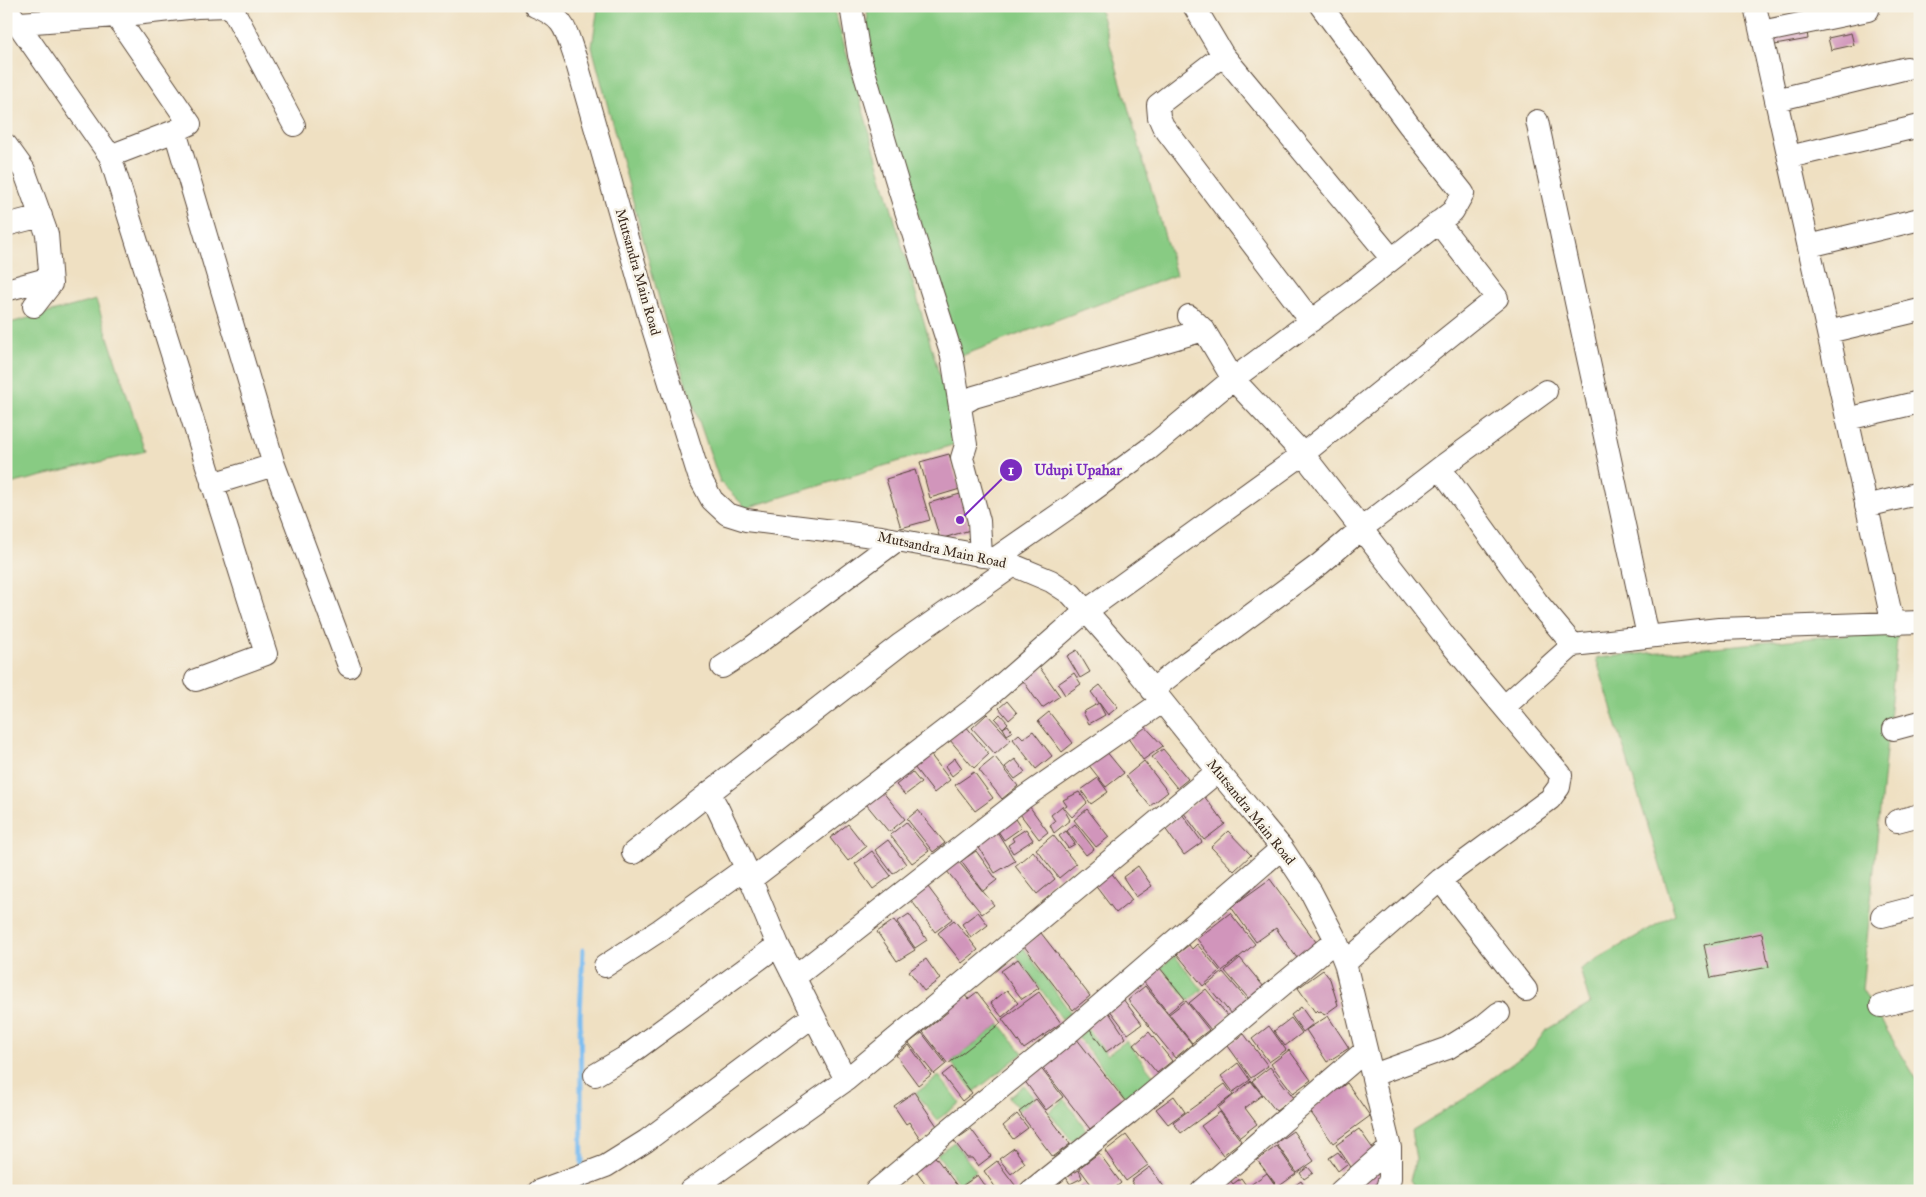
<svg xmlns="http://www.w3.org/2000/svg" width="1926" height="1197" viewBox="0 0 1926 1197" font-family="'IM FELL Great Primer',serif">
<style>
.green{fill:#88cb83;stroke:#627a50}
.lines{fill:none;stroke-linecap:round;stroke-linejoin:round}
.stream{stroke:#7cbdf1;stroke-width:5}
.building{fill:#d195bb}
.minor-casing{stroke:#564537;stroke-width:24}
.minor{stroke:#fff;stroke-width:22}
.labels{text-anchor:middle;dominant-baseline:central;stroke-width:5;stroke-linejoin:round;paint-order:stroke}
.street-label{font-size:14px;fill:#3b2a1e;stroke:#f7f3e8}
.leader{fill:none;stroke:#7b2cbf;stroke-width:2}
.callout-dot{fill:#7b2cbf;stroke:#f7f3e8;stroke-width:2}
.mark-label{font-size:15px;text-anchor:middle;font-weight:bold;fill:#fff}
.callout-label{font-size:15px;text-anchor:middle;font-weight:bold;fill:#7b2cbf;stroke:#f7f3e8;stroke-width:5;stroke-linejoin:round;paint-order:stroke}
</style>
<rect width="100%" height="100%" fill="#f7f3e8"/>
<filter id="ink" filterUnits="userSpaceOnUse"><feTurbulence type="fractalNoise" baseFrequency=".02" numOctaves="2"/><feDisplacementMap in="SourceGraphic" scale="10" xChannelSelector="R" yChannelSelector="G"/><feConvolveMatrix kernelMatrix="1 2 1 2 8 2 1 2 1" color-interpolation-filters="sRGB"/></filter>
<filter id="wash" filterUnits="userSpaceOnUse"><feTurbulence type="fractalNoise" baseFrequency=".0096" numOctaves="4" result="noise"/><feDisplacementMap in="SourceGraphic" scale="20" xChannelSelector="R" yChannelSelector="G"/><feGaussianBlur stdDeviation="1.12" result="paint"/><feColorMatrix in="noise" values="0 0 0 0 0 0 0 0 0 0 0 0 0 0 0 0 0 1.4 0 .05"/><feComposite in="paint" operator="in"/></filter>
<g filter="url(#wash)">
<rect width="100%" height="100%" fill="#efe0c2"/>
<path class="green" d="M 598,6 L 833,6 L 959,443 L 746,508 L 720,482 L 666,325 L 592,47 Z
M 867,6 L 1099,6 L 1176,275 L 961,356 L 869,56 Z
M 96,300 L 145,451 L 6,485 L 6,324 Z
M 1898,630 L 1862,989 L 1920,1085 L 1920,1191 L 1417,1191 L 1410,1180 L 1416,1159 L 1411,1131 L 1467,1097 L 1532,1049 L 1546,1030 L 1590,1004 L 1580,969 L 1675,914 L 1596,658 Z
M 1023,947 L 1071,1013 L 1062,1019 L 1015,953 Z
M 1175,956 L 1202,989 L 1189,1001 L 1161,967 Z
M 1000,1024 L 1023,1053 L 974,1092 L 951,1062 Z
M 1087,1028 L 1107,1055 L 1126,1041 L 1154,1076 L 1126,1098 L 1078,1037 Z
M 939,1076 L 960,1103 L 937,1120 L 916,1093 Z
M 1024,1085 L 1035,1098 L 1019,1110 L 1009,1097 Z
M 1064,1099 L 1086,1129 L 1072,1141 L 1049,1112 Z
M 954,1142 L 976,1171 L 959,1184 L 937,1154 Z"/>
<g class="lines">
<path class="stream" d="M 582,1169 L 580,1015 L 583,950
M 582,1180 L 582,1191"/>
</g>
<g id="blocks">
<path class="building" d="M 1806,25 L 1808,39 L 1775,45 L 1772,31 Z
M 1851,33 L 1854,45 L 1831,50 L 1828,38 Z
M 949,454 L 960,489 L 930,498 L 920,462 Z
M 915,470 L 930,520 L 901,528 L 886,479 Z
M 960,494 L 970,530 L 940,539 L 929,503 Z
M 1077,650 L 1090,672 L 1080,678 L 1067,656 Z
M 1038,665 L 1060,696 L 1042,708 L 1021,678 Z
M 1074,673 L 1081,684 L 1065,695 L 1058,684 Z
M 1100,685 L 1118,707 L 1108,715 L 1091,692 Z
M 1007,701 L 1017,713 L 1009,720 L 999,708 Z
M 1099,703 L 1105,715 L 1089,724 L 1083,712 Z
M 1049,712 L 1073,743 L 1062,752 L 1038,721 Z
M 987,714 L 1011,740 L 995,754 L 972,728 Z
M 1000,714 L 1008,723 L 1003,728 L 995,719 Z
M 1142,723 L 1163,746 L 1143,760 L 1125,734 Z
M 965,725 L 989,754 L 974,768 L 949,739 Z
M 1008,725 L 1012,732 L 1007,735 L 1003,728 Z
M 1033,731 L 1052,756 L 1036,769 L 1013,739 L 1019,734 L 1023,738 Z
M 1101,745 L 1124,773 L 1106,787 L 1084,759 Z
M 1163,749 L 1188,779 L 1177,788 L 1152,757 Z
M 930,754 L 950,780 L 934,793 L 914,767 Z
M 995,757 L 1018,786 L 1002,799 L 979,770 Z
M 955,758 L 962,768 L 952,776 L 945,766 Z
M 1015,759 L 1025,772 L 1015,779 L 1005,767 Z
M 1144,761 L 1168,792 L 1150,806 L 1126,776 Z
M 912,772 L 921,783 L 905,795 L 896,785 Z
M 974,772 L 993,798 L 975,811 L 955,785 Z
M 1098,778 L 1108,792 L 1091,804 L 1081,790 Z
M 882,791 L 905,819 L 889,832 L 866,804 Z
M 1079,792 L 1087,803 L 1072,817 L 1064,808 L 1067,806 L 1063,800 Z
M 1204,796 L 1225,824 L 1204,840 L 1183,812 Z
M 1027,803 L 1048,832 L 1039,839 L 1017,810 Z
M 1062,806 L 1070,820 L 1054,833 L 1050,825 L 1055,821 L 1051,815 Z
M 1087,809 L 1109,837 L 1096,847 L 1074,820 Z
M 918,810 L 945,843 L 933,852 L 907,819 Z
M 1182,814 L 1202,842 L 1184,855 L 1164,827 Z
M 1013,816 L 1021,828 L 1004,840 L 996,828 Z
M 906,822 L 929,851 L 912,863 L 890,835 Z
M 848,824 L 866,847 L 848,861 L 830,838 Z
M 1075,824 L 1094,849 L 1086,855 L 1067,831 Z
M 1026,829 L 1033,840 L 1013,853 L 1008,845 L 1014,841 L 1012,838 Z
M 996,830 L 1015,861 L 995,873 L 976,843 Z
M 1066,831 L 1075,844 L 1068,848 L 1059,836 Z
M 1228,831 L 1251,855 L 1234,871 L 1211,847 Z
M 1053,835 L 1076,864 L 1059,878 L 1036,849 Z
M 888,840 L 906,864 L 893,874 L 875,850 Z
M 872,851 L 891,876 L 873,889 L 855,864 Z
M 976,851 L 997,880 L 983,891 L 961,861 Z
M 1033,851 L 1055,879 L 1037,894 L 1015,866 Z
M 958,861 L 994,905 L 982,914 L 946,870 Z
M 1138,866 L 1152,886 L 1136,897 L 1123,877 Z
M 1110,871 L 1132,900 L 1116,913 L 1094,884 Z
M 1270,879 L 1319,946 L 1299,961 L 1276,928 L 1256,942 L 1231,907 Z
M 928,887 L 952,919 L 935,932 L 911,900 Z
M 978,912 L 988,925 L 971,938 L 962,924 Z
M 1230,913 L 1255,944 L 1222,971 L 1197,939 Z
M 909,914 L 927,940 L 915,948 L 897,922 Z
M 894,920 L 915,950 L 897,961 L 877,932 Z
M 954,920 L 978,950 L 962,963 L 938,933 Z
M 1041,933 L 1090,996 L 1073,1010 L 1024,946 Z
M 1762,933 L 1769,967 L 1711,978 L 1704,945 Z
M 1197,944 L 1220,971 L 1203,986 L 1177,954 L 1189,945 L 1192,949 Z
M 1240,958 L 1264,987 L 1249,999 L 1225,971 Z
M 926,959 L 940,979 L 924,991 L 909,971 Z
M 1018,959 L 1039,988 L 1022,999 L 1001,971 Z
M 1160,968 L 1185,999 L 1168,1013 L 1143,981 Z
M 1323,970 L 1330,979 L 1338,1005 L 1324,1015 L 1321,1011 L 1319,1012 L 1317,1010 L 1315,1012 L 1298,988 Z
M 1223,972 L 1247,1000 L 1231,1014 L 1207,985 Z
M 1145,986 L 1192,1044 L 1175,1058 L 1128,1000 Z
M 1206,989 L 1228,1016 L 1211,1030 L 1189,1003 Z
M 1007,990 L 1018,1003 L 1002,1017 L 991,1003 Z
M 977,992 L 1001,1023 L 948,1064 L 923,1032 L 949,1011 L 946,1008 L 964,994 L 968,999 Z
M 1039,992 L 1061,1023 L 1024,1049 L 1002,1019 Z
M 1123,999 L 1142,1024 L 1128,1034 L 1109,1009 Z
M 1186,1001 L 1209,1030 L 1192,1043 L 1169,1014 Z
M 1301,1007 L 1313,1024 L 1303,1032 L 1291,1015 Z
M 1108,1011 L 1126,1038 L 1106,1052 L 1087,1025 Z
M 1328,1016 L 1349,1048 L 1327,1062 L 1306,1030 Z
M 1291,1018 L 1302,1033 L 1285,1046 L 1274,1031 Z
M 1269,1026 L 1286,1050 L 1269,1062 L 1252,1039 Z
M 1149,1032 L 1172,1061 L 1157,1073 L 1134,1045 Z
M 922,1033 L 946,1064 L 934,1074 L 909,1043 Z
M 1244,1034 L 1268,1066 L 1251,1078 L 1228,1046 Z
M 1076,1038 L 1126,1102 L 1090,1129 L 1041,1066 Z
M 909,1045 L 931,1075 L 918,1085 L 896,1055 Z
M 1289,1050 L 1311,1080 L 1293,1093 L 1271,1064 Z
M 1238,1063 L 1250,1080 L 1233,1092 L 1221,1076 Z
M 952,1067 L 972,1093 L 962,1101 L 942,1075 Z
M 1040,1067 L 1063,1097 L 1046,1110 L 1024,1080 Z
M 1270,1067 L 1294,1098 L 1276,1111 L 1252,1081 Z
M 1251,1081 L 1262,1095 L 1245,1108 L 1257,1124 L 1240,1137 L 1218,1108 Z
M 1347,1083 L 1370,1116 L 1333,1143 L 1309,1110 Z
M 1225,1084 L 1233,1095 L 1181,1133 L 1173,1122 Z
M 914,1092 L 937,1126 L 931,1130 L 932,1132 L 921,1140 L 909,1122 L 906,1124 L 894,1106 Z
M 1174,1096 L 1185,1112 L 1168,1124 L 1156,1109 Z
M 1036,1099 L 1070,1144 L 1053,1157 L 1019,1112 Z
M 1220,1112 L 1241,1141 L 1223,1155 L 1201,1126 Z
M 1017,1114 L 1028,1128 L 1013,1139 L 1003,1126 Z
M 971,1129 L 991,1156 L 978,1166 L 972,1158 L 967,1158 L 954,1141 Z
M 1359,1129 L 1376,1153 L 1353,1170 L 1336,1145 Z
M 1293,1131 L 1314,1161 L 1297,1173 L 1276,1143 Z
M 1126,1135 L 1148,1165 L 1126,1181 L 1105,1151 Z
M 1277,1146 L 1296,1174 L 1278,1187 L 1257,1160 Z
M 1014,1148 L 1025,1163 L 1011,1174 L 999,1159 Z
M 1338,1152 L 1347,1164 L 1338,1171 L 1329,1158 Z
M 1099,1153 L 1121,1183 L 1111,1191 L 1096,1191 L 1079,1168 Z
M 933,1154 L 958,1187 L 954,1191 L 931,1191 L 914,1168 Z
M 997,1161 L 1018,1189 L 1016,1191 L 998,1191 L 984,1171 Z
M 1150,1167 L 1167,1191 L 1138,1191 L 1131,1181 Z
M 1308,1167 L 1313,1173 L 1304,1179 L 1300,1173 Z
M 1382,1168 L 1376,1191 L 1350,1191 Z
M 1079,1170 L 1082,1178 L 1070,1184 L 1066,1177 Z
M 1267,1173 L 1279,1191 L 1253,1191 L 1249,1186 Z
M 978,1175 L 989,1191 L 961,1191 L 959,1188 Z
M 1241,1178 L 1250,1191 L 1224,1191 L 1221,1186 L 1230,1180 L 1233,1184 Z
M 1301,1181 L 1308,1191 L 1287,1191 Z
M 1084,1183 L 1089,1189 L 1073,1191 Z"/>
</g>
</g>
<g filter="url(#ink)">
<use href="#blocks" fill-opacity="0" stroke="#564537" stroke-width="1"/>
<g class="lines">
<g class="minor-casing">
<path id="minor" d="M 231,6 L 294,125
M 535,6 C 567,19 565,30 576,60 L 650,319 L 699,476 L 712,500 L 727,514 L 746,520 L 881,537 L 996,558 L 1051,581 L 1071,594 L 1124,654 L 1218,771 L 1282,848 L 1311,892 L 1336,940 L 1345,963 L 1390,1148 L 1390,1178 L 1386,1191
M 851,6 L 859,55 L 900,192 L 952,356 L 966,445 L 962,458 L 979,521 L 981,556
M 1194,6 L 1223,55 L 1392,259
M 1755,6 L 1893,624
M 6,7 L 110,156 L 266,654 L 196,680
M 7,24 L 116,16 L 197,7 L 229,6
M 1761,32 L 1868,10
M 1223,55 L 1158,105 L 1159,117 L 1163,126 L 1311,321
M 1776,100 L 1907,68
M 1537,121 L 1648,636
M 175,131 L 274,465 L 349,666
M 6,145 L 24,170 L 47,234 L 51,284 L 34,306
M 110,156 L 175,131 L 190,124 L 116,16
M 1789,157 L 1920,126
M 6,225 L 41,216
M 1809,246 L 1920,219
M 6,290 L 50,278
M 1189,316 L 1204,330 L 1233,379 L 1303,454 L 1451,644 L 1561,775 L 1559,787 L 1550,799 L 1440,880 L 1345,963
M 1828,332 L 1920,310
M 960,405 L 974,397 L 1204,330
M 1847,419 L 1920,402
M 1440,468 L 1537,602 L 1573,645
M 212,484 L 274,465
M 1866,506 L 1920,493
M 996,558 L 1074,504 L 1149,449 L 1233,379 L 1359,285 L 1453,211 L 1463,193 L 1409,125 L 1321,6
M 722,667 L 751,648 L 897,540
M 1152,690 L 1189,661 L 1320,564 L 1361,529 L 1440,468 L 1546,391
M 1504,707 L 1573,645 L 1719,629 L 1920,622
M 1894,729 L 1920,722
M 709,793 L 718,809 L 746,868 L 778,945 L 846,1080
M 1897,821 L 1920,815
M 633,853 L 709,793 L 901,644 L 1014,565
M 750,880 L 982,702 L 1086,611 L 1303,454 L 1497,298 L 1438,222
M 1440,880 L 1526,990
M 1882,916 L 1920,906
M 605,966 L 660,930 L 746,868
M 795,977 L 1022,799 L 1162,702
M 1881,1006 L 1920,996
M 595,1075 L 624,1058 L 778,945
M 1373,1075 L 1448,1048 L 1482,1027 L 1499,1013
M 539,1191 L 606,1166 L 646,1141 L 813,1016
M 690,1191 L 846,1080 L 1218,771
M 876,1191 L 961,1120 L 1067,1034 L 1282,848
M 1031,1191 L 1129,1113 L 1336,940
M 1202,1191 L 1366,1050
M 1341,1191 L 1390,1148"/>
</g>
<use href="#minor" class="minor"/>
</g>
</g>
<g class="labels">
<g class="street-label">
<text transform="translate(638 272) rotate(74)">Mutsandra Main Road</text>
<text transform="translate(942 550) rotate(12)">Mutsandra Main Road</text>
<text transform="translate(1251 812) rotate(51)">Mutsandra Main Road</text>
</g>
</g>
<path class="leader" d="M960 520L1011 470"/>
<g class="callout-dot">
<circle cx="960" cy="520" r="5"/>
<circle cx="1011" cy="470" r="12"/>
</g>
<g class="mark-label">
<text x="1011" y="475">1</text>
</g>
<g class="callout-label">
<text x="1078" y="475">Udupi Upahar</text>
</g>
<rect width="1926" height="1197" fill="none" stroke="#f7f3e8" stroke-width="25"/>
</svg>
